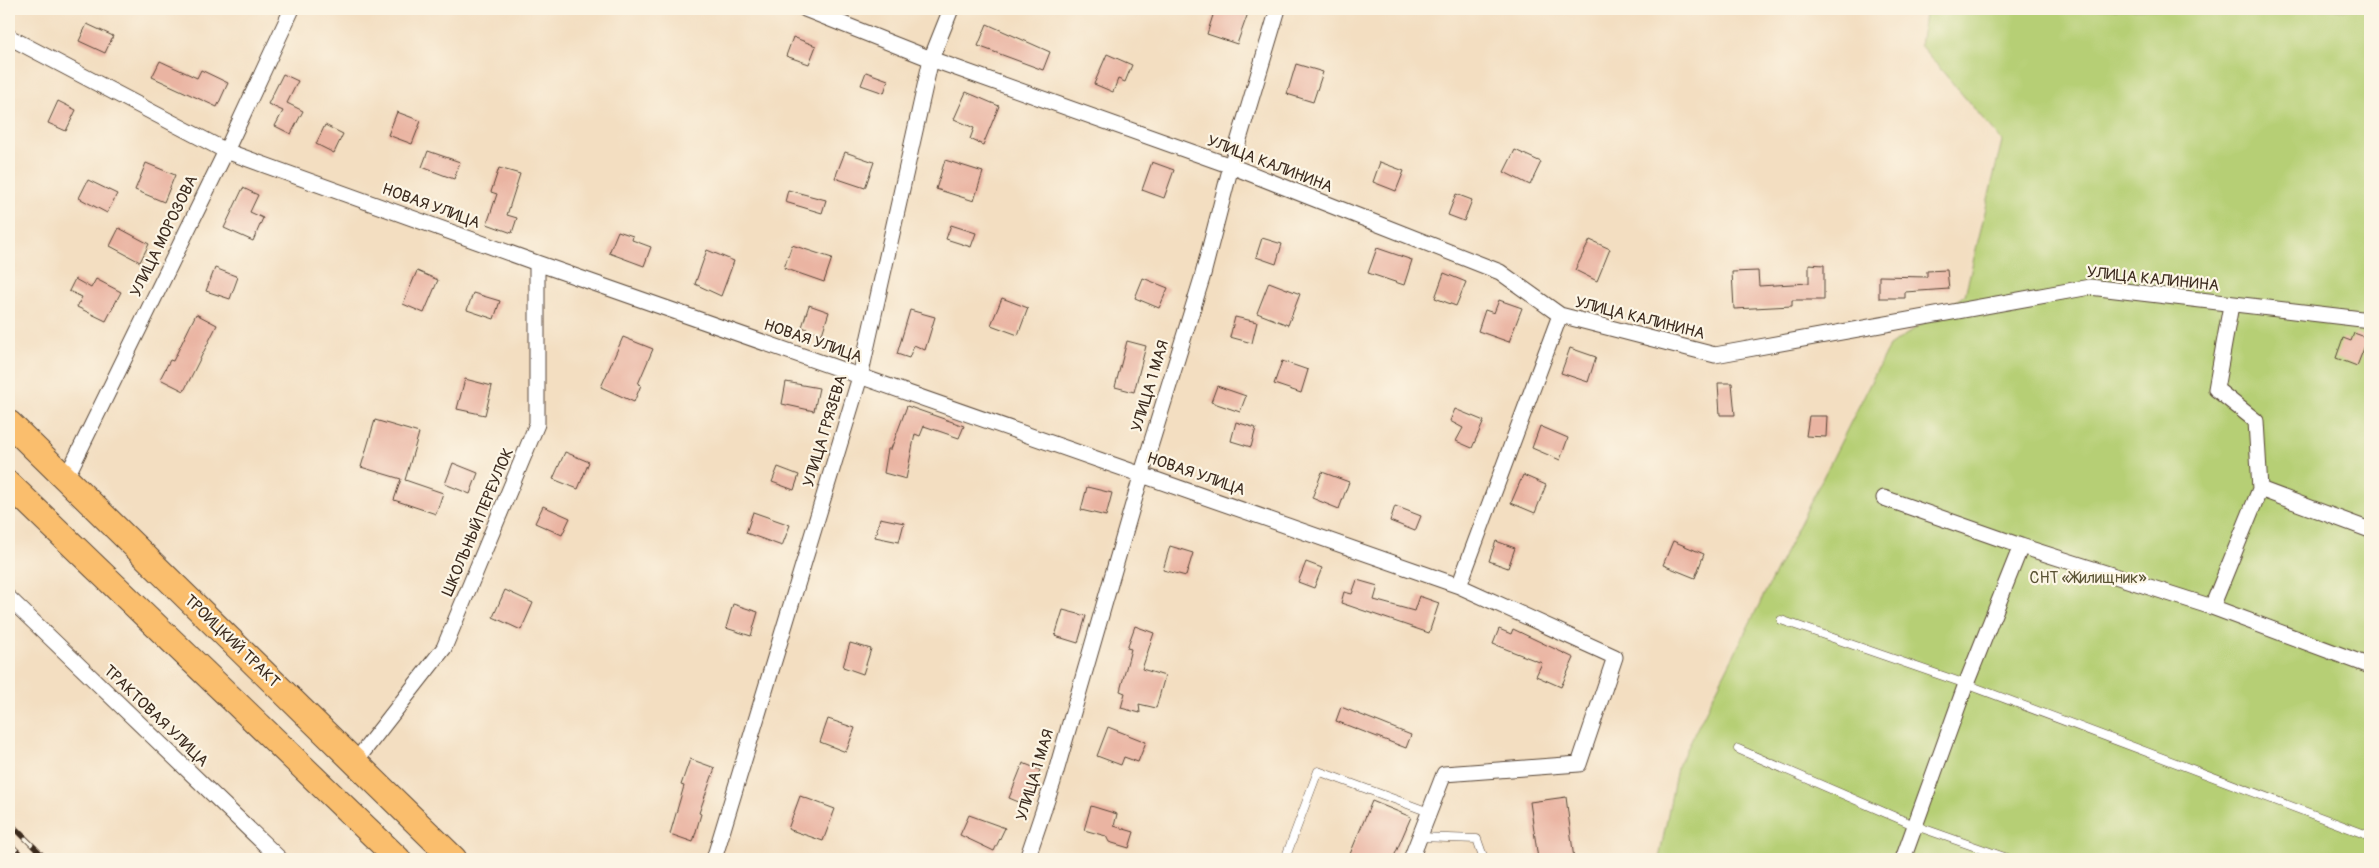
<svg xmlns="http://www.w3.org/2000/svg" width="2379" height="868" viewBox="0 0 2379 868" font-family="Pangolin,sans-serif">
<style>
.green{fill:#b6cf74;stroke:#787c49}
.building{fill:#eab4a2}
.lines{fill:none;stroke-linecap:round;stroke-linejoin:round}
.service-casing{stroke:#574536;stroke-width:9}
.minor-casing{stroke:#574536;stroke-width:17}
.primary-casing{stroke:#574536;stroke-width:27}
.service{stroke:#fff;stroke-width:8}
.minor{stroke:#fff;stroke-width:15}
.primary{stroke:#fabe6d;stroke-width:25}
.rail-casing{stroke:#3b2a1e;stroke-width:5.5}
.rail{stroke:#fcf5e5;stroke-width:4;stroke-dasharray:11;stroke-linecap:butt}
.labels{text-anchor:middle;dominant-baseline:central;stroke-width:4.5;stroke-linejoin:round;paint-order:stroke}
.street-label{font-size:16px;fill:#3b2a1e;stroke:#fcf5e5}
.park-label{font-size:16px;fill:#5a5334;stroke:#fcf5e5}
</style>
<rect width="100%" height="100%" fill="#fcf5e5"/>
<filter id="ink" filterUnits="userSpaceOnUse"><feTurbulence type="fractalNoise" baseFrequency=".02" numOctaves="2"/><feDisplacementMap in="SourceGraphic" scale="10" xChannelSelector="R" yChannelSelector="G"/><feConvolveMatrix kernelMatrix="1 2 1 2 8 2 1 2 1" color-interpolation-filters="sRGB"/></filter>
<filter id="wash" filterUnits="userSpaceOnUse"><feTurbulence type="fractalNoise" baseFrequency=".0096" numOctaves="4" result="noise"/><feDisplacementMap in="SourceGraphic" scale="20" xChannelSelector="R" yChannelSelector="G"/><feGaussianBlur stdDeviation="1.12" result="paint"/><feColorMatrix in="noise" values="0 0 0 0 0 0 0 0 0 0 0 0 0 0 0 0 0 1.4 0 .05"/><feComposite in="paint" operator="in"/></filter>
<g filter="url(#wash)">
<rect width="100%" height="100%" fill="#f3dec1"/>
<path class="green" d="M 1926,9 L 2370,9 L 2370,859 L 1659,859 L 1677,768 L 1889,346 L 1965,295 L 2002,141 L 1920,45 Z"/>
<g id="blocks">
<path class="building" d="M 1215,9 L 1235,9 L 1248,13 L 1237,44 L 1207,34 Z
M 87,24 L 113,36 L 105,53 L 79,41 Z
M 987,24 L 1050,52 L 1043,70 L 978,46 Z
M 793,37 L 816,46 L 809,64 L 786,56 Z
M 1107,54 L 1132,65 L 1125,82 L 1118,79 L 1113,92 L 1094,84 Z
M 160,61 L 197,78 L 201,70 L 228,83 L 217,107 L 152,77 Z
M 1296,64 L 1323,72 L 1313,102 L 1287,94 Z
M 866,72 L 888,80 L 884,93 L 861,85 Z
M 283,74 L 298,81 L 287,103 L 303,111 L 291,134 L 275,126 L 283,111 L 268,104 Z
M 966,92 L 999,106 L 983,145 L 970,139 L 974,128 L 954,119 Z
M 58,101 L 76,110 L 66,131 L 48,123 Z
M 397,112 L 421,121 L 412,144 L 388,135 Z
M 325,125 L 343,134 L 334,153 L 316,144 Z
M 1515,150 L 1541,162 L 1530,185 L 1504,172 Z
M 428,151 L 460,162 L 454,179 L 422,167 Z
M 845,152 L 874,162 L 865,188 L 835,178 Z
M 945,160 L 983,172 L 974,201 L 936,189 Z
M 1152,162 L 1174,170 L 1164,198 L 1142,190 Z
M 1380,162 L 1404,171 L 1396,191 L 1373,182 Z
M 146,163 L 175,175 L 164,202 L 135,190 Z
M 499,168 L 520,174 L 507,215 L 517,218 L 512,233 L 487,224 L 497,194 L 491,192 Z
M 88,180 L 117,194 L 107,213 L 79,198 Z
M 243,188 L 258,195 L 250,212 L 263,218 L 253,241 L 224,228 Z
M 788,190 L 826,200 L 822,213 L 785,202 Z
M 1456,194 L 1472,200 L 1464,221 L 1448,215 Z
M 951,225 L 976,233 L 971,247 L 946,239 Z
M 119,228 L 149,244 L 140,262 L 110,246 Z
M 618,231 L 633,236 L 632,240 L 651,247 L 644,266 L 609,253 Z
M 1262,238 L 1282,244 L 1276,264 L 1256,257 Z
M 1590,240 L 1610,249 L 1597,281 L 1575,270 Z
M 792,245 L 832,258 L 824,282 L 784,268 Z
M 1377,248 L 1412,260 L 1404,285 L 1368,273 Z
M 707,250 L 734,261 L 721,296 L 695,284 Z
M 1809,264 L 1824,265 L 1824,300 L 1792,300 L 1792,306 L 1734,309 L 1732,272 L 1758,271 L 1759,286 L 1809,283 Z
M 215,268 L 238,277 L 230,299 L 206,291 Z
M 1947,270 L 1949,289 L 1905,292 L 1905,298 L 1879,298 L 1879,276 L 1927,277 L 1927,271 Z
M 417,271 L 438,280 L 424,313 L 403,304 Z
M 1444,273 L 1466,282 L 1456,306 L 1435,298 Z
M 1143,278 L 1168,288 L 1159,308 L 1135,298 Z
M 75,279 L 91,288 L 96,279 L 121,292 L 106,321 L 77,307 L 82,297 L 69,291 Z
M 1269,282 L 1300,294 L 1288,325 L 1257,313 Z
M 473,293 L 500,301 L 494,319 L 467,310 Z
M 1002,298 L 1028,308 L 1018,335 L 991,325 Z
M 1499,300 L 1522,308 L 1509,342 L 1478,331 L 1485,310 L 1494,313 Z
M 809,305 L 829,312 L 822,334 L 802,327 Z
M 910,310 L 935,317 L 925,350 L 914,345 L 909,358 L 897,354 Z
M 196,314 L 217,325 L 184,391 L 160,379 L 170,360 L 173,361 Z
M 1235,317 L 1257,322 L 1252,343 L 1230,337 Z
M 2354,333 L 2368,338 L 2357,366 L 2336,358 L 2343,338 L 2351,341 Z
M 623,337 L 653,349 L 638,384 L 641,385 L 634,402 L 601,387 Z
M 1127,341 L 1146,346 L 1134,392 L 1115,387 Z
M 1570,348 L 1596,357 L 1588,382 L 1561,373 Z
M 1282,361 L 1308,370 L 1301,393 L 1274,384 Z
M 465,379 L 492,386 L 485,415 L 457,409 Z
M 786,382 L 819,388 L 814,411 L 782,404 Z
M 1718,383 L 1732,383 L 1735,415 L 1720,415 Z
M 1217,386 L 1246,396 L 1240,412 L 1211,402 Z
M 907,406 L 964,426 L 959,438 L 924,426 L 920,436 L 915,434 L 906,479 L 884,473 L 888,449 L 891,449 Z
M 1455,409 L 1484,421 L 1472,448 L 1456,441 L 1463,428 L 1450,421 Z
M 1809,416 L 1827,416 L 1826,437 L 1806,436 Z
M 375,420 L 419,433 L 405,480 L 443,493 L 436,514 L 394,500 L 401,479 L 361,467 Z
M 1236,422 L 1256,428 L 1251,447 L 1231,441 Z
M 1540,426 L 1568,438 L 1560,460 L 1532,448 Z
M 565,452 L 589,462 L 578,489 L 553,479 Z
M 453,463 L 478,473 L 470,494 L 445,484 Z
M 778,467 L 799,475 L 794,490 L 772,482 Z
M 1322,472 L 1349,482 L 1339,509 L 1312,498 Z
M 1523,475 L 1546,485 L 1535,513 L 1511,503 Z
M 1087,487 L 1112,493 L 1106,516 L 1081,510 Z
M 543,506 L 570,518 L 562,535 L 535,523 Z
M 1395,506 L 1421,516 L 1415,531 L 1390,521 Z
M 753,512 L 790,525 L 782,546 L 746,533 Z
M 880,518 L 904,523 L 899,542 L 875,537 Z
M 1496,541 L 1515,548 L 1508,568 L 1489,561 Z
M 1673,541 L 1704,554 L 1695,578 L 1663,565 Z
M 1170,546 L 1193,553 L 1186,576 L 1163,570 Z
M 1306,562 L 1322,568 L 1314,588 L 1298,582 Z
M 1357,580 L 1378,586 L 1374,600 L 1414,611 L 1419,596 L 1439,603 L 1429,633 L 1341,603 L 1344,592 L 1352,594 Z
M 505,590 L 533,603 L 521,630 L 493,617 Z
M 733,604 L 758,612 L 751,636 L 726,628 Z
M 1063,610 L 1086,616 L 1078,643 L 1055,636 Z
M 1135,626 L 1154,633 L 1142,669 L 1165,676 L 1156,708 L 1139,704 L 1140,713 L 1121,708 L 1125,693 L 1120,691 L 1131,649 L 1127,648 Z
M 1499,629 L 1511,634 L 1513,629 L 1574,658 L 1561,687 L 1536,676 L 1542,663 L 1493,644 Z
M 850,643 L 871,649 L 863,674 L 843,667 Z
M 1341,707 L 1411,735 L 1406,748 L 1336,721 Z
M 828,719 L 855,728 L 846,752 L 820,742 Z
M 1108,727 L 1146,742 L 1138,762 L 1124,757 L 1121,765 L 1097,756 Z
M 690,759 L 715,768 L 699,813 L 701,814 L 693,842 L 670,834 L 684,786 L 681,785 Z
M 1023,763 L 1040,770 L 1026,805 L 1009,798 Z
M 800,796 L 835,809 L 823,841 L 788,829 Z
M 1566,797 L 1574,859 L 1538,859 L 1530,802 Z
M 1372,801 L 1411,817 L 1393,859 L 1348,859 Z
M 1091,806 L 1117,814 L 1114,826 L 1134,832 L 1129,848 L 1109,842 L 1106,836 L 1084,830 Z
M 969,815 L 1005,828 L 994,851 L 960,835 Z"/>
</g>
</g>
<g filter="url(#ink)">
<use href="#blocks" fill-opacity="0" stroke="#574536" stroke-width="1"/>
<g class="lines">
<g class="service-casing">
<path id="service" d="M 1781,620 L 1966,684 L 2370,836
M 1738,749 L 1916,826 L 2010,859
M 1419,837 L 1477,839 L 1484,859
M 1285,859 L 1318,771 L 1429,812"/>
</g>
<g class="minor-casing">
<path id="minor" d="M 805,9 L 931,59 L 1231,166 L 1500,272 L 1560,315 L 1715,355 L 2090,287 L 2370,320
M 9,37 L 226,151 L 537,263 L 1459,586 L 1615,657 L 1579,764 L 1444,774 L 1411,859
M 66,478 L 226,151 L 292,9
M 2260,489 L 2370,530
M 1884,498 L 2021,546 L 1966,684 L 1903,859
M 2021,546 L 2212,607 L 2260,489 L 2256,421 L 2216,389 L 2231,305
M 1459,586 L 1560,315
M 9,598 L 280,859
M 2212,607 L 2370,666
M 355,762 L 444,648 L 537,424 L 537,263
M 714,859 L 860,377 L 931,59 L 951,9
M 1027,859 L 1053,782 L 1142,473 L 1202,278 L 1231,166 L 1278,9"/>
</g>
<g class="primary-casing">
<path id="primary" d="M 9,423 L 454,859
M 9,484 L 398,859"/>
</g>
<use href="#service" class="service"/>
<use href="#minor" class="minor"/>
<use href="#primary" class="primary"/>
<g class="rail-casing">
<path id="rail" d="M 9,822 L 46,859
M 9,843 L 25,859"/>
</g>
<use href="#rail" class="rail"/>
</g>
</g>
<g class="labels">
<g class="street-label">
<text transform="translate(1270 164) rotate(21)">УЛИЦА КАЛИНИНА</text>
<text transform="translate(431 206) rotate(20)">НОВАЯ УЛИЦА</text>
<text transform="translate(164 236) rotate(-64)">УЛИЦА МОРОЗОВА</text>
<text transform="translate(2153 279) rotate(6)">УЛИЦА КАЛИНИНА</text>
<text transform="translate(1640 318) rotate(14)">УЛИЦА КАЛИНИНА</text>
<text transform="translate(813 341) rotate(19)">НОВАЯ УЛИЦА</text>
<text transform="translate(1150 386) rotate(-73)">УЛИЦА 1 МАЯ</text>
<text transform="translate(825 431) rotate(-73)">УЛИЦА ГРЯЗЕВА</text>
<text transform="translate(1196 474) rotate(19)">НОВАЯ УЛИЦА</text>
<text transform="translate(478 522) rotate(-67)">ШКОЛЬНЫЙ ПЕРЕУЛОК</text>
<text transform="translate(232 641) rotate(44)">ТРОИЦКИЙ ТРАКТ</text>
<text transform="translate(156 716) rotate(44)">ТРАКТОВАЯ УЛИЦА</text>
<text transform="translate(1035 775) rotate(-73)">УЛИЦА 1 МАЯ</text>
</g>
<g class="park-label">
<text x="2088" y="578">СНТ «Жилищник»</text>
</g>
</g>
<rect width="2379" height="868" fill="none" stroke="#fcf5e5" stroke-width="30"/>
</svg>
